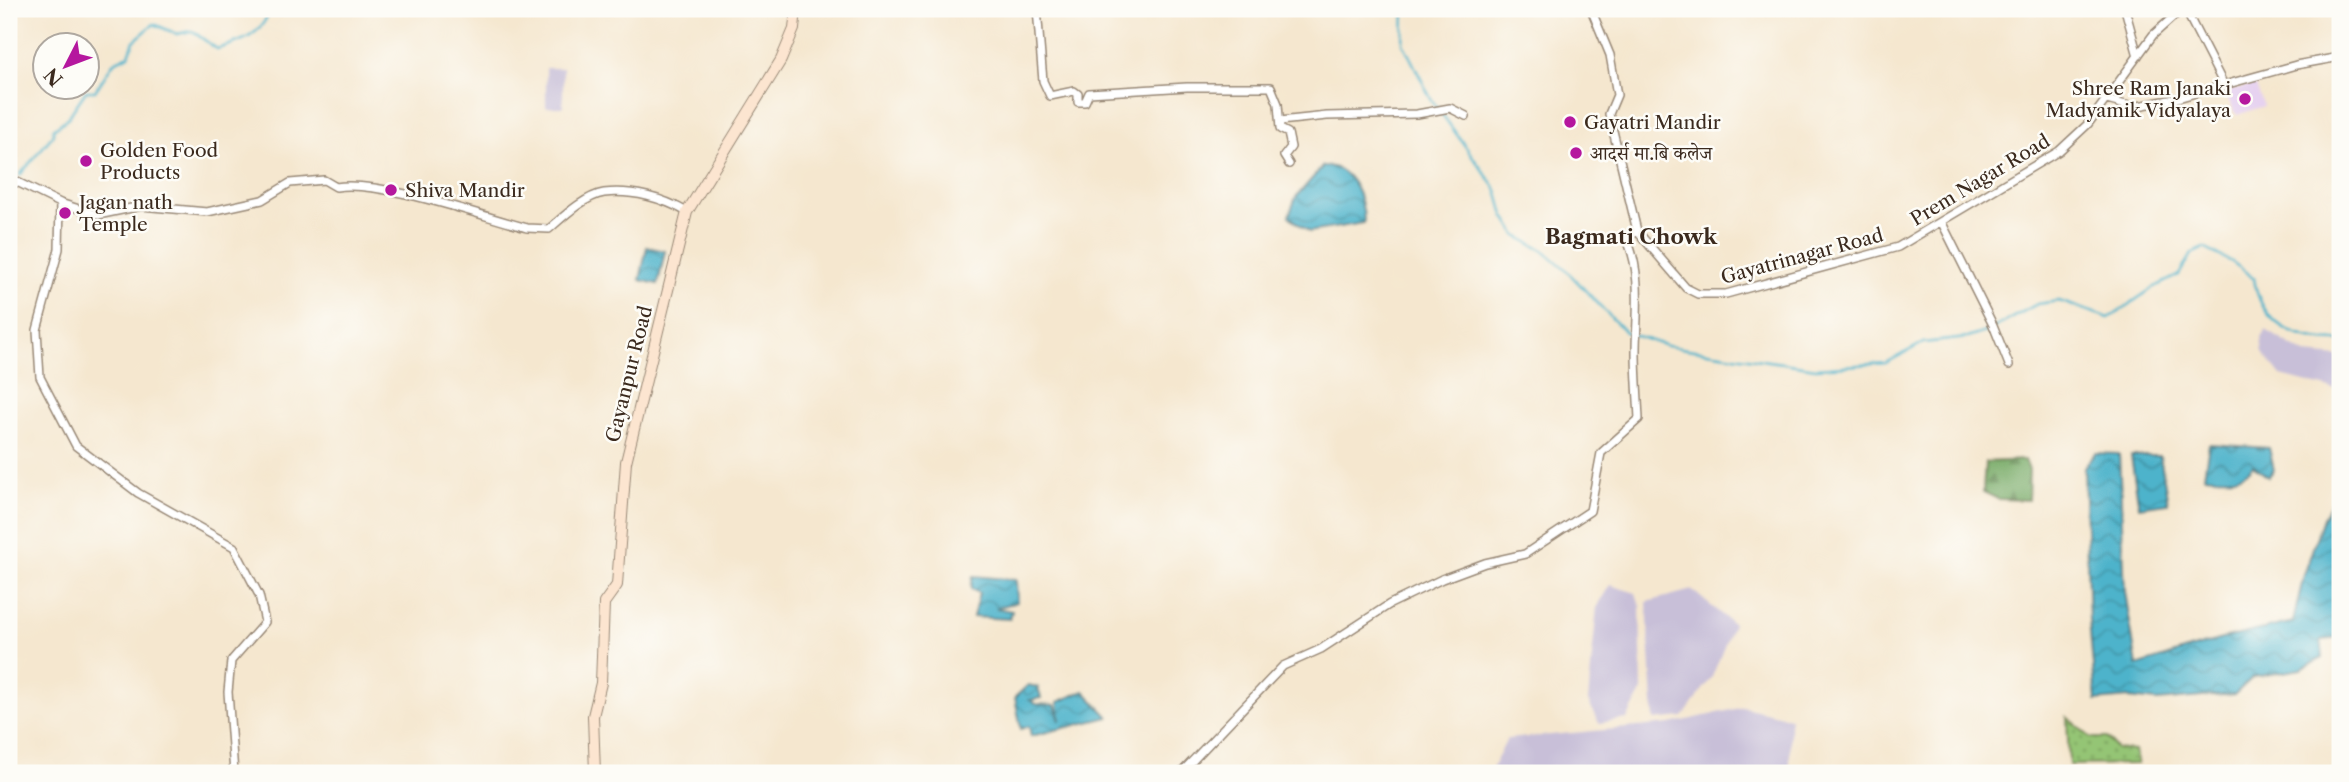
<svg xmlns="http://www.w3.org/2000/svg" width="2349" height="782" viewBox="0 0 2349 782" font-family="'Libre Caslon Text','Noto Serif Devanagari',serif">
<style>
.built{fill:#e6d2f0}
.industrial{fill:#c8bfd8}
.grass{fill:url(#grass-dots);stroke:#68784a;stroke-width:2}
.forest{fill:url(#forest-firs);stroke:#596a42;stroke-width:2}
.water{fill:url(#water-waves);stroke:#446e74;stroke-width:2}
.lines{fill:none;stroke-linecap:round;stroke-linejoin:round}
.stream{stroke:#4db3cb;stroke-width:2.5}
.street-casing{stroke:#988876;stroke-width:10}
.secondary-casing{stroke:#988876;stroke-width:12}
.street{stroke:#fff;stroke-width:7}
.secondary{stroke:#fce5d0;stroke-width:10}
.poi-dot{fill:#b5179e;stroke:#fdfcf7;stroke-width:2.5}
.labels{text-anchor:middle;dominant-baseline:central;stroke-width:5;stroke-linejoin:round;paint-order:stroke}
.poi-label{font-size:19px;fill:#3b2a1e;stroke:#fdfcf7;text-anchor:start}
.street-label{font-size:19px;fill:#3b2a1e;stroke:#fdfcf7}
.neighbourhood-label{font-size:21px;font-weight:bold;fill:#3b2a1e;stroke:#fdfcf7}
</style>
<defs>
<pattern id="grass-dots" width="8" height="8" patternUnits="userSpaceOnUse" patternTransform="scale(1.75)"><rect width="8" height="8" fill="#94c575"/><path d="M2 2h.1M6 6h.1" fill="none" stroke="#7aa05f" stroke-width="1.8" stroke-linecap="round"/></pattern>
<pattern id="forest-firs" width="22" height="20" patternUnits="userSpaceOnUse" patternTransform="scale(1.75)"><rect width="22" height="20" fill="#7a6"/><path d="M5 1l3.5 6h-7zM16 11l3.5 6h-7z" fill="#638b53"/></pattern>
<pattern id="water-waves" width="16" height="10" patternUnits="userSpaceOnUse" patternTransform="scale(1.75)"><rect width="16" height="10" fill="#4db3cb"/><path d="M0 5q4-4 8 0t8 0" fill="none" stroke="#4192a4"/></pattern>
</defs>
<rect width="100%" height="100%" fill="#fdfcf7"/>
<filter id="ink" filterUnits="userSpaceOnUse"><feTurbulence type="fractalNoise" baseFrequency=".0143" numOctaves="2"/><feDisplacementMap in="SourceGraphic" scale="14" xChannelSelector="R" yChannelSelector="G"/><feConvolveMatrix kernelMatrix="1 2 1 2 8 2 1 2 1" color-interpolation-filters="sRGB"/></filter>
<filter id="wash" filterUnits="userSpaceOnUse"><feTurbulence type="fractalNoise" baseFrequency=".00686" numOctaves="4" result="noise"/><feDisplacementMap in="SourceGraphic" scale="28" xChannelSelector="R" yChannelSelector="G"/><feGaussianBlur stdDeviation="1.57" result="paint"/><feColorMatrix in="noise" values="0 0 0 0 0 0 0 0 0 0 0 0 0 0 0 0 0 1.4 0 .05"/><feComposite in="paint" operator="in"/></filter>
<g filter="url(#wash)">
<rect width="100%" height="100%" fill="#f5e7cf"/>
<path class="built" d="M 2255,84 L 2264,106 L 2237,115 L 2224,92 Z"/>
<path class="industrial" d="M 546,68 L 563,68 L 563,107 L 546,107 Z
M 2266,330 L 2305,354 L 2340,357 L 2340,384 L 2335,390 L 2281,376 L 2263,353 L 2261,338 Z
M 1610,585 L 1636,593 L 1640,606 L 1642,690 L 1627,719 L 1599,723 L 1588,701 L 1597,606 Z
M 1692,590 L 1733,624 L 1712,677 L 1683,717 L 1654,720 L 1647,602 Z
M 1744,707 L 1790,718 L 1790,773 L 1490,773 L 1507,739 L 1670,724 Z"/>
<path class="grass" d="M 2067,717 L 2091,738 L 2107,738 L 2117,749 L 2134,751 L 2138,764 L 2069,765 Z"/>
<path class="forest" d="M 2025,460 L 2029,470 L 2028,500 L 1998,499 L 1983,492 L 1985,462 Z"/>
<path class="water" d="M 1323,166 C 1352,165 1364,199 1364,223 L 1309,232 L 1289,216 L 1296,197 Z
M 647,247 L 665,251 L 658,284 L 640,280 Z
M 2209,444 L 2269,448 L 2274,470 L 2268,477 L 2253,465 C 2241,482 2223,477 2204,476 Z
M 2337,444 L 2340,444 L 2340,574 L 2335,604 L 2340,638 L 2321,640 L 2323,658 L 2301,669 L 2253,677 L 2235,694 L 2157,701 L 2129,698 L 2096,701 L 2089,620 L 2084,468 L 2095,453 L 2119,454 L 2125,592 L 2137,666 L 2218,640 L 2293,622 L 2304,575 L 2323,518 L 2335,496 Z
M 2160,456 L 2168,503 L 2139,507 L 2131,456 Z
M 973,576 L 1016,580 L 1017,602 L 996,608 L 1012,611 L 1010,619 L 973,617 L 979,593 L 971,589 Z
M 1028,685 L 1038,687 L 1041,698 L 1030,700 L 1036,704 L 1055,705 L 1060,721 L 1058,702 L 1084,691 L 1109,717 L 1031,736 L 1029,726 L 1021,729 L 1015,697 Z"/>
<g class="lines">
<path class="stream" d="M 1404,9 L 1403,43 L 1431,99 L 1497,190 L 1504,215 L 1517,236 L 1544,251 L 1566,270 L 1625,332 L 1667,346 L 1816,368 L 1886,363 L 1923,343 L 1967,338 L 1988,331 L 2037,304 L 2059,301 L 2109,318 L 2153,288 L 2179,275 L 2191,254 L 2204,248 L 2232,262 L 2254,278 C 2260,325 2296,341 2340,341
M 20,175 L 53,135 L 53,129 L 67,119 L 86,91 L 95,91 L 114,62 L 129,55 L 134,41 L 154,24 L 177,34 L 192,31 L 217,49 C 244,41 260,36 271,9
M 2340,392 L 2337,398 L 2340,404"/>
</g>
</g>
<g filter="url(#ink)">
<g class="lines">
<g class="street-casing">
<path id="street" d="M 1037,9 L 1043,81 L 1050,96 L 1074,91 L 1078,94 L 1078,102 L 1085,102 L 1089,93 L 1187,87 L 1271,87 L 1278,104 L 1280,129 L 1288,133 L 1291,147 L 1284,156 L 1289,164
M 1591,9 L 1610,55 L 1617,95 L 1609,114 L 1637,231 L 1686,288 L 1698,294 L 1726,294 L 1898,247 L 2059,151 L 2088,124 L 2153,35 L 2182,9
M 2125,9 L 2138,56
M 2185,9 L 2225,87
M 2339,9 L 2340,11
M 2107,100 L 2133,107 L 2174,99 L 2296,65 L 2340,57
M 1280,121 L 1327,116 L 1417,114 L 1450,108 L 1466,116
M 9,178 L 60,203 L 98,215 L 141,206 L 207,212 L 262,200 L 290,183 L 324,180 L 336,187 C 377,179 482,216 527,228 L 549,229 C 563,217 585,196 604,193 C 633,190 663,198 687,212
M 60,203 L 59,249 L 37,330 L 40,377 L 76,446 L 138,493 L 234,547 L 259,595 L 265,622 L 231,661 L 228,692 L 234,773
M 1942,223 L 1993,325 L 2009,365
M 1181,773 L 1283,666 L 1321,649 L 1390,604 L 1442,579 L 1485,563 L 1525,554 L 1590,511 L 1601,453 L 1639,419 C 1638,397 1636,374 1636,352 C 1636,315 1643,272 1626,238 L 1637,231"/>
</g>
<g class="secondary-casing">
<path id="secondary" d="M 595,773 L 593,716 L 601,683 L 604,603 L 617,585 L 626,462 L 687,212 L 781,60 L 794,29 L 796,9"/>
</g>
<use href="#street" class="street"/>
<use href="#secondary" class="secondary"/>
</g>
</g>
<g class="poi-dot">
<circle cx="2245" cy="99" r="7"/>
<circle cx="1570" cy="122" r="7"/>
<circle cx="1576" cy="153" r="7"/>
<circle cx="86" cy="161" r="7"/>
<circle cx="391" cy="190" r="7"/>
<circle cx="65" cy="213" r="7"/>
</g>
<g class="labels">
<g class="poi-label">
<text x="2231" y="88" text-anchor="end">Shree Ram Janaki<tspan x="2231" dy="22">Madyamik Vidyalaya</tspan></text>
<text x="1584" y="122">Gayatri Mandir</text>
<text x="100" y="150">Golden Food<tspan x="100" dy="22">Products</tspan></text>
<text x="1590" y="153">आदर्स मा.बि कलेज</text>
<text x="405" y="190">Shiva Mandir</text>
<text x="79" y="202">Jagan nath<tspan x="79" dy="22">Temple</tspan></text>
</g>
<g class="street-label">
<text transform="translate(1980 180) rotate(-31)">Prem Nagar Road</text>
<text transform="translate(1802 256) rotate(-15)">Gayatrinagar Road</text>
<text transform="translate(629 374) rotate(-76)">Gayanpur Road</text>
</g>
<g class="neighbourhood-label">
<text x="1631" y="236">Bagmati Chowk</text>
</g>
</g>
<rect width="2349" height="782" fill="none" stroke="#fdfcf7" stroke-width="35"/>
<g transform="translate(66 66) rotate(228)"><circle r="33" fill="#fdfcf7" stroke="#afa8a0" stroke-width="2"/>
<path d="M0-5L12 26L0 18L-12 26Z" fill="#b5179e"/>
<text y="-10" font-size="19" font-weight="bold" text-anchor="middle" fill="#3b2a1e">N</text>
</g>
</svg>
